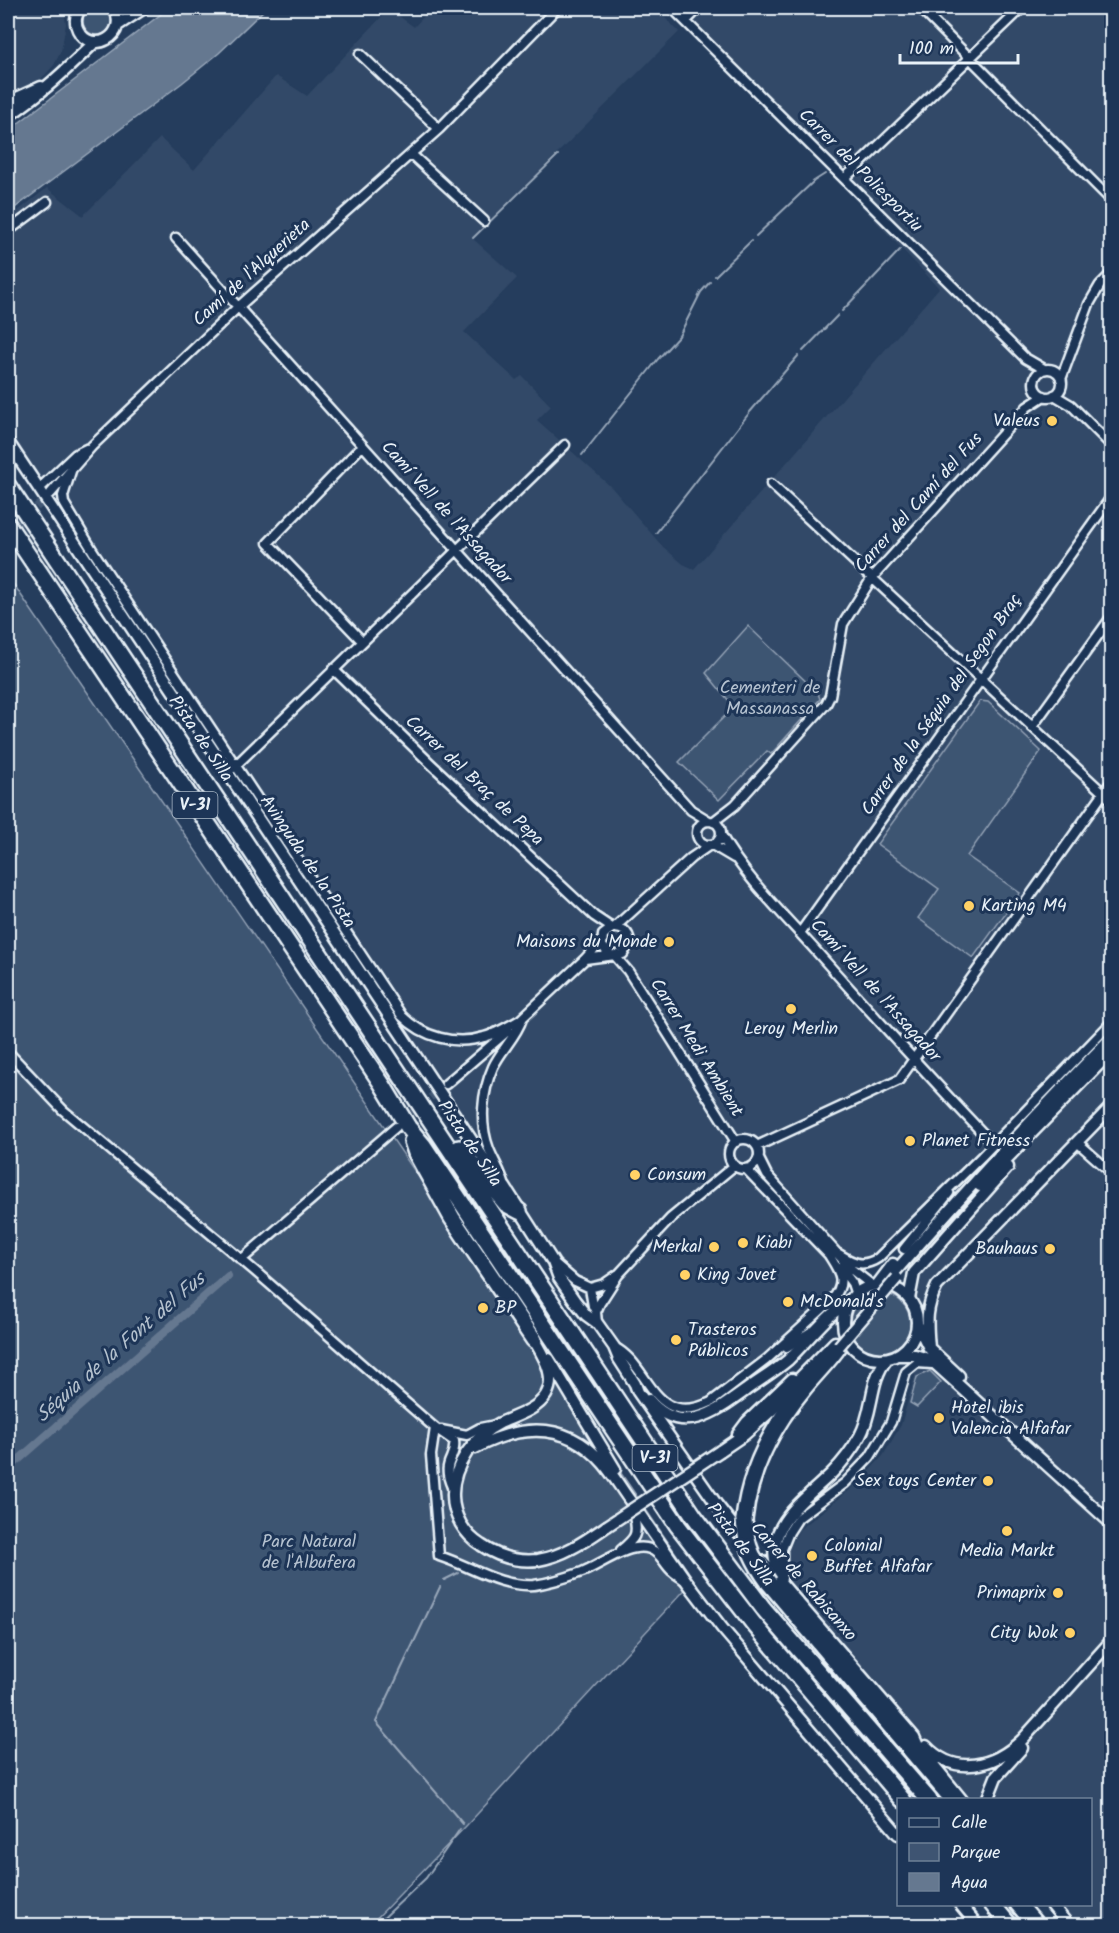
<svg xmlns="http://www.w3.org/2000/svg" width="1119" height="1933" viewBox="0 0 1119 1933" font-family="Kalam,sans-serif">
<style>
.built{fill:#334a68}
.green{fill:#3e5472;stroke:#93a2b5;stroke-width:1.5}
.water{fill:#657890;stroke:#99a8ba;stroke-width:1.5}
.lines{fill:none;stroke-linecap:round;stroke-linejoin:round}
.stream{stroke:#99a8ba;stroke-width:2}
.canal{stroke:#657890;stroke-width:8}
.minor-tunnel{stroke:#425874;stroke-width:8;stroke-dasharray:8 4;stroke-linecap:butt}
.minor-casing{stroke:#e8f1f8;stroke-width:13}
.tertiary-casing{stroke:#e8f1f8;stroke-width:15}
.motorway-casing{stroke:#e8f1f8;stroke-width:20}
.minor{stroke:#1d3557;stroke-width:8}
.tertiary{stroke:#1d3557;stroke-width:10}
.motorway{stroke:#1d3557;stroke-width:15}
.tertiary-bridge-casing{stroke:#e8f1f8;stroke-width:15;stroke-linecap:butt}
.motorway-bridge-casing{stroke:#e8f1f8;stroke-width:20;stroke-linecap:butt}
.tertiary-bridge{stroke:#1d3557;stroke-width:10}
.motorway-bridge{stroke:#1d3557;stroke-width:15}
.poi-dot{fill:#ffd166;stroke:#1d3557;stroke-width:2}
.labels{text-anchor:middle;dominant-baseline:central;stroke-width:6;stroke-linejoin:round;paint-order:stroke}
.shield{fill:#1d3557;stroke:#abb9c8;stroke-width:1.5}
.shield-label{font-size:16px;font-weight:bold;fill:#e8f1f8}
.street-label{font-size:18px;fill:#e8f1f8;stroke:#1d3557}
.poi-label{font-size:18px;fill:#e8f1f8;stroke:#1d3557;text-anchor:start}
.park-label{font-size:18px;fill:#b5c2d0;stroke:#1d3557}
.water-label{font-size:20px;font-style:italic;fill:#b4c1ce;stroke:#1d3557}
</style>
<rect width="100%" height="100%" fill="#253d5d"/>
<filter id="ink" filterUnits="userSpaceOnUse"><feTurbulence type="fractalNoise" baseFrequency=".0167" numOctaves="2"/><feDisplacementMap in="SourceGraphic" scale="12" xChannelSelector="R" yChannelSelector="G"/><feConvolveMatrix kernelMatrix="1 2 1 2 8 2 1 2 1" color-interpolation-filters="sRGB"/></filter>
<g filter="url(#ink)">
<path class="built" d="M 8,8 L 63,8 L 66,24 L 61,51 L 54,65 L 45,75 L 28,90 L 8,98 Z
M 432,8 L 655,8 L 679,32 L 472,238 L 517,278 L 464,332 L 516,380 L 522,376 L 551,406 L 537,420 L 612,488 L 662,546 L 683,564 L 694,569 L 939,288 L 683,18 L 693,8 L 1111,8 L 1111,1014 L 979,1151 L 850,1276 L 723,1390 L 695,1408 L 663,1402 L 536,1231 L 88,553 L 8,436 L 8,219 L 47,188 L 83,216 L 160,138 L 194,170 L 276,76 L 307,96 L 389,9 L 414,27 Z
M 1111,1059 L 1111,1925 L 1076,1925 L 1058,1905 L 1090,1904 L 1090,1800 L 970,1799 L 786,1578 L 785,1558 L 799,1530 L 856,1485 L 883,1456 L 901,1425 L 915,1376 L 920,1341 L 909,1273 Z"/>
<path class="green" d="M83 21a14 14 0 1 1 28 0a14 14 0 1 1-28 0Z
M 8,576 L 694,1580 L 467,1825 L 370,1925 L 8,1925 Z
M 748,626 L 818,693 L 820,699 L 771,754 L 767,751 L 719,800 L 679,762 L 734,707 L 706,673 Z
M 980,701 L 988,702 L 1041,751 L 967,856 L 1020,893 L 973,958 L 918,918 L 939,889 L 877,844 Z
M850 1323a30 30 0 1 1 60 0a30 30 0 1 1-60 0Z
M 930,1371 L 941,1382 L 917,1407 L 910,1403 L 917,1377 Z"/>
<path class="water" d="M 169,8 L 266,8 L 219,53 L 182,83 L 8,213 L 8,131 Z"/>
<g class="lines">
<path class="stream" d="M 756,236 L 814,181 L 825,174
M 473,238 L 558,155
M 715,276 L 751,241
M 842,311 L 900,250
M 803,351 L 838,315
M 582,455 L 658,359 L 679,336 L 701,292 L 710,282
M 656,533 L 750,412 L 798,356
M 444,1580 L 458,1573
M 440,1587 L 376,1722 L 463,1824
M 375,1926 L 426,1878 L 460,1829"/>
<path class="canal" d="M 8,1469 L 228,1276"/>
<path class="minor-tunnel" d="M 9,531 L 49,496
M 403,1121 L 443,1087"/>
<g class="minor-casing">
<path id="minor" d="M 672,8 L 1025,358 L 1044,369
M 920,8 L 1112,201
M 686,21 L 699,8
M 360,54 L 439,129
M 411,154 L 484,221
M 845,178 L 1022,8
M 8,231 L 47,202
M 176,238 L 691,810 L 709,821
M1034 383a14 14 0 1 1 28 0a14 14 0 1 1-28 0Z
M 1061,379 L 1089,304 L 1100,285 L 1112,273
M 1054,395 L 1071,405 L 1112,446
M 362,446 L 268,543 L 362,641
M 72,468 L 63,496 L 64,503 L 93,551 L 402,1016 C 423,1037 455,1046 484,1037 C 497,1034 510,1025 522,1019
M 771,484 L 1112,801
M 39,489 L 76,454 L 86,449
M 51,493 L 92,446 L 237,308 L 439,129 L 557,8
M 333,669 L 430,763 L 594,916 L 612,928
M 1032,727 L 1112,616
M 232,769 L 565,445
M697 833a12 12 0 1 1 24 0a12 12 0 1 1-24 0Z
M 713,822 L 735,805 L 826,704 L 830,696 L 843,624 L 872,578 L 1027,407 L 1044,396
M 721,835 C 746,879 784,915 817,952 C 875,1017 933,1081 993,1144
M 712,845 L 734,858
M 615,927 L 691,858 L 710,845
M 800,933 L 1112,496
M 615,956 L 628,971 L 660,1021 L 736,1142
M 585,959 L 623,954 L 630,942 C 629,932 623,927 612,928 L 603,935 L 602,946 L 610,955
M 519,1021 L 585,959 L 602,940
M 8,1052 L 63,1110 L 256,1272 L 435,1428 L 454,1441 C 457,1460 440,1460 452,1487
M 446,1084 L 509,1030
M729 1154a15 15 0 1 1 30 0a15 15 0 1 1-30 0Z
M 1077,1142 L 1112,1173
M 757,1146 L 899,1080 L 1112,781
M 759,1159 L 767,1175 L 851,1269 L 873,1286
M 746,1169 L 829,1255
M 505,1187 C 502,1173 494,1162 489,1149 C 479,1123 482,1092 493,1067 C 501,1050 516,1037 522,1019
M 904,1249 L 949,1193
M 839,1254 C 853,1263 863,1268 878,1258 L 981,1157 L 1112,1022
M 241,1260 L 396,1127
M 553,1262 L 575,1281 L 590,1288 L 604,1284 L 617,1275
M 840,1267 L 852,1283 L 856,1295
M 590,1288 L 593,1306 L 596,1312
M 597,1323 L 596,1312 L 600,1303 L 618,1275 L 671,1218 L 734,1166
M 614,1347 C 651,1365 652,1430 711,1402 L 766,1360 L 833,1299 C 848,1280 838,1270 827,1252
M 787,1347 L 812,1331
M 435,1428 L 431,1455 L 439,1556 C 471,1566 498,1587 534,1585 C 549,1583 568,1577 582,1572 C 600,1565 631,1541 650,1549 C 661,1553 664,1564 672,1571 C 675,1574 679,1576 683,1579
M 441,1430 L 467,1435 L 480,1428 L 495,1425
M 621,1550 C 634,1539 639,1535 634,1517
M 782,1572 L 782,1549 L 789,1532 L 798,1518 L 845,1483 L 870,1457 L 891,1422 L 906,1372 L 917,1363 L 932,1364"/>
</g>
<g class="tertiary-casing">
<path id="tertiary" d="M 81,8 C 76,14 74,22 78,30 C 91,56 130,36 114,8
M 114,8 L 137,8
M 118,25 L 144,8
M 8,102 L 41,87
M 8,116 C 40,95 67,69 95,42
M 8,442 L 498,1180 L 505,1187 L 553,1262 L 559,1278 L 575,1301 L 586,1315 L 597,1323 L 614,1347 L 619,1359 L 635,1384 L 638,1392 L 717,1505 L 746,1542
M 980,1186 L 1112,1051
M 893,1274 C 964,1193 1036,1114 1112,1037
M 877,1285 L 893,1264
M843 1322a37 37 0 1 1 74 0a37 37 0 1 1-74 0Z
M 909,1299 L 914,1273 L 1008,1167
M 917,1324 L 929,1348 L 959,1376
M 534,1340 C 543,1356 557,1376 546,1395 C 537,1410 515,1416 500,1423 C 474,1436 452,1466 453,1496 C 453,1516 465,1535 481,1545 C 498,1557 518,1562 538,1560 C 564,1556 585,1541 607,1526
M 929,1348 C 927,1323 925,1309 937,1286 L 1112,1106
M 897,1355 L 915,1355 L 931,1360 L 1112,1524
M 549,1359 L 615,1469
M 789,1389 L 835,1342
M 649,1400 C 681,1438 716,1412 746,1390 C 760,1380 775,1371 788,1360 C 809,1339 826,1316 851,1299
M 738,1434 L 747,1422 L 792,1379
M 475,1448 C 521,1424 567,1421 604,1464 C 614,1476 622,1490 631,1502
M 720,1451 L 745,1434 L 798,1387
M 639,1513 L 687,1582 L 722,1628 L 898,1834
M 762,1561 L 914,1737 L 918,1746 L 962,1800
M 781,1578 C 757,1531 802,1502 832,1473 C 843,1462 852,1450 860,1436 C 874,1411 869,1380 887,1359
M 926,1746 C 955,1777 994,1767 1022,1740 L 1112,1640
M 987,1800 L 996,1777 L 1022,1748
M 960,1904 L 978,1926
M 1051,1904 L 1069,1926"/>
</g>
<g class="motorway-casing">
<path id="motorway" d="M 8,486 L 694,1516 L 763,1608 L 929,1800
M 8,525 L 382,1084 L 408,1127 L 423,1145 L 678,1526 L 753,1623 L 903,1800
M 412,1141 L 416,1153 L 452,1218 L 534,1340
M 459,1148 L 506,1204 L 519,1211
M 744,1520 C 749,1470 772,1427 804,1388 C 815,1374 829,1361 839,1346
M 769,1583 L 953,1800
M 992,1904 L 1010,1926
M 1018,1904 L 1037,1926"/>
</g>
<use href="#minor" class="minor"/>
<use href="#tertiary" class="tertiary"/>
<use href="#motorway" class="motorway"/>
<g class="tertiary-bridge-casing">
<path id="tertiary-bridge" d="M 839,1346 L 897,1278
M 607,1526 L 720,1451"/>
</g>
<g class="motorway-bridge-casing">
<path id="motorway-bridge" d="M 744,1520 C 746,1547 754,1562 769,1583"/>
</g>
<use href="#tertiary-bridge" class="tertiary-bridge"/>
<use href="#motorway-bridge" class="motorway-bridge"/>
</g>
</g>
<g class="poi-dot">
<circle cx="1052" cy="421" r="6"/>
<circle cx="969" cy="906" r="6"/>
<circle cx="669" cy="942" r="6"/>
<circle cx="791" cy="1009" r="6"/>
<circle cx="910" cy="1141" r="6"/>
<circle cx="635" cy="1175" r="6"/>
<circle cx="743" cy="1243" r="6"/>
<circle cx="714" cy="1247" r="6"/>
<circle cx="1050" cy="1249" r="6"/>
<circle cx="685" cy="1275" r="6"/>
<circle cx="788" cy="1302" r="6"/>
<circle cx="483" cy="1308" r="6"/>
<circle cx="676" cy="1340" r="6"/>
<circle cx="939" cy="1418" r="6"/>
<circle cx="988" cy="1481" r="6"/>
<circle cx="1007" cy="1531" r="6"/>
<circle cx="812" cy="1556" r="6"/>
<circle cx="1058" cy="1593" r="6"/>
<circle cx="1070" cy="1633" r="6"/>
</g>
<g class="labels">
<g class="shield">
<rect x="172.5" y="792" width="45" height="26" rx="4.5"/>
<rect x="632.5" y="1445" width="45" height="26" rx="4.5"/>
</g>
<g class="shield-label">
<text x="195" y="805">V-31</text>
<text x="655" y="1458">V-31</text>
</g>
<g class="street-label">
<text transform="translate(860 171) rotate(45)">Carrer del Poliesportiu</text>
<text transform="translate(252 273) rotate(-42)">Camí de l'Alquerieta</text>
<text transform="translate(919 503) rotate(-48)">Carrer del Camí del Fus</text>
<text transform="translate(446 513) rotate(48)">Camí Vell de l'Assagador</text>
<text transform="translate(942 705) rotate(-55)">Carrer de la Séquia del Segon Braç</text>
<text transform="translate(200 739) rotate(56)">Pista de Silla</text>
<text transform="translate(474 781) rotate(43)">Carrer del Braç de Pepa</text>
<text transform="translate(307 862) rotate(56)">Avinguda de la Pista</text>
<text transform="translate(875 991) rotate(48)">Camí Vell de l'Assagador</text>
<text transform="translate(696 1048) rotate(58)">Carrer Medi Ambient</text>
<text transform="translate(469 1144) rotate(56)">Pista de Silla</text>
<text transform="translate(740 1545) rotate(53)">Pista de Silla</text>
<text transform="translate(803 1582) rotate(49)">Carrer de Rabisanxo</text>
</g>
<g class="poi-label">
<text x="1040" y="421" text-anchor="end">Valeus</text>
<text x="981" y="906">Karting M4</text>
<text x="657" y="942" text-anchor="end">Maisons du Monde</text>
<text x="791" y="1029" text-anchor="middle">Leroy Merlin</text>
<text x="922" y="1141">Planet Fitness</text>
<text x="647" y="1175">Consum</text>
<text x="755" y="1243">Kiabi</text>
<text x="702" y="1247" text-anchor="end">Merkal</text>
<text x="1038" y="1249" text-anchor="end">Bauhaus</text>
<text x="697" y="1275">King Jovet</text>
<text x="800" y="1302">McDonald's</text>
<text x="495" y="1308">BP</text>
<text x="688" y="1330">Trasteros<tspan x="688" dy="21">Públicos</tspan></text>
<text x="951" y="1408">Hotel ibis<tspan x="951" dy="21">Valencia Alfafar</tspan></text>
<text x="976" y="1481" text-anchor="end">Sex toys Center</text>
<text x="824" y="1546">Colonial<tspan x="824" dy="21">Buffet Alfafar</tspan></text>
<text x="1007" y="1551" text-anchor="middle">Media Markt</text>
<text x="1046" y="1593" text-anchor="end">Primaprix</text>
<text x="1058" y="1633" text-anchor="end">City Wok</text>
</g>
<g class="park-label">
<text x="770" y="688">Cementeri de<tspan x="770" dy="21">Massanassa</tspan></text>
<text x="309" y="1542">Parc Natural<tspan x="309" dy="21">de l'Albufera</tspan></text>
</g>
<g class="water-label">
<text transform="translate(121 1348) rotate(-41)">Séquia de la Font del Fus</text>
</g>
</g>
<rect width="1119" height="1933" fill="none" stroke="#1d3557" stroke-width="30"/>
<rect x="15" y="15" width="1089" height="1903" fill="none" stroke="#e8f1f8" stroke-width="2" filter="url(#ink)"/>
<rect x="897" y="1798" width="195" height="108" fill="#1d3557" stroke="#6e8097" stroke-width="1.5"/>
<rect x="909" y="1818" width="30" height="9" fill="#1d3557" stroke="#6e8097" stroke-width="1.5"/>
<text x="951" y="1828" font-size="18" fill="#e8f1f8">Calle</text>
<rect x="909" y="1843" width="30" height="18" fill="#3e5472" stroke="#6e8097" stroke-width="1.5"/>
<text x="951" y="1858" font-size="18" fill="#e8f1f8">Parque</text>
<rect x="909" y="1873" width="30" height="18" fill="#657890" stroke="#6e8097" stroke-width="1.5"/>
<text x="951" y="1888" font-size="18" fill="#e8f1f8">Agua</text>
<path d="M900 54v9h118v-9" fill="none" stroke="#e8f1f8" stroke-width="3"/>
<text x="909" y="54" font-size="18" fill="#e8f1f8" stroke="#1d3557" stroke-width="4.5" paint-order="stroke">100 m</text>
</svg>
